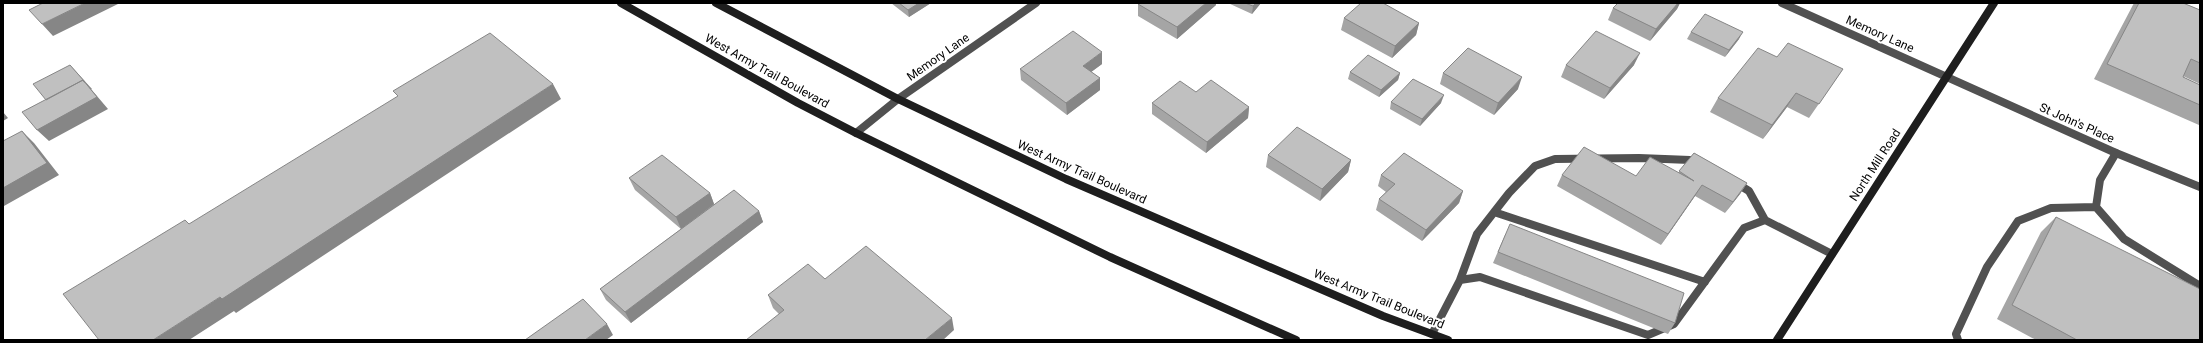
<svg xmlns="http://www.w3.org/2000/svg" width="2203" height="343" viewBox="0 0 2203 343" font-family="Roboto,sans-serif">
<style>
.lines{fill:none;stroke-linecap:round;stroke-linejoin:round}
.lane{stroke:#515151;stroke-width:8}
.street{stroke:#515151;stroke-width:8}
.secondary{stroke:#1e1e1e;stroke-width:8}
.wall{fill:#a5a5a5}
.shaded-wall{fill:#868686}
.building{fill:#c0c0c0;stroke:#868686}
.labels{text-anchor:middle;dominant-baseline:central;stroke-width:4;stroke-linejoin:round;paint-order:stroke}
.street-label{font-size:12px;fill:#000;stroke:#fff}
</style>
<rect width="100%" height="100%" fill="#fff"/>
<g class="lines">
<path class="lane" d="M 2116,153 L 2100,180 L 2096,207 L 2124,239 L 2200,286
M 1736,183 L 1749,191 L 1765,220
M 1494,212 L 1705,282
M 1460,280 L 1477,234 L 1509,193 L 1535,166 L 1555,159 L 1639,158 L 1690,160 L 1699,164
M 1432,334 L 1460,280 L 1480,277 L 1648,335 L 1674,324 L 1744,228 L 1765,220 L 1832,254
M 1958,340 L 1956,334 L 1987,267 L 2018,221 L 2051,208 L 2096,207"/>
<path class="street" d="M 1782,3 L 2116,153 L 2200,187
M 856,133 L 898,99 L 1036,3"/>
<path class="secondary" d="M 621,3 L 798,103 L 856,133 L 1110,257 L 1296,340
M 716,3 L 898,99 L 1066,179 L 1383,316 L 1448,340
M 1777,340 L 1994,3"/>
</g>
<path class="wall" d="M 891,3 L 931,3 L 909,17 Z
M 1228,3 L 1261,3 L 1252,14 Z
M 1618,3 L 1680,3 L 1677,9 L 1650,41 L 1608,20 L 1613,8 Z
M 2134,3 L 2183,3 L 2200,10 L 2200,84 L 2183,76 L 2183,77 L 2200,85 L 2200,125 L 2199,125 L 2094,79 Z
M 1138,4 L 1216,5 L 1177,39 L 1138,16 Z
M 1344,18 L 1419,23 L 1416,35 L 1392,58 L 1341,30 Z
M 1691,32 L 1739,39 L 1725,57 L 1687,39 Z
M 1777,57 L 1843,69 L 1809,118 L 1787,107 L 1763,139 L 1710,112 L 1718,98 Z
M 1102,64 L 1091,72 L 1100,78 L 1100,90 L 1067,115 L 1021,80 L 1020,69 Z
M 1566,65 L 1634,65 L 1604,99 L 1561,77 Z
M 1350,72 L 1400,73 L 1398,80 L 1379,97 L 1348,79 Z
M 1443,73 L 1518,89 L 1494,115 L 1440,84 Z
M 1196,92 L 1249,107 L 1248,118 L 1206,153 L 1152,114 L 1152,103 Z
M 1391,102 L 1441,103 L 1420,126 L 1390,109 Z
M 1694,153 L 1747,183 L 1740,194 L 1725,213 L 1695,196 L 1661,245 L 1557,186 L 1562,175 L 1636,176 L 1679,172 Z
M 1268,155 L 1351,160 L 1348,172 L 1320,201 L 1266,167 Z
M 1381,175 L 1463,191 L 1459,203 L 1422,241 L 1376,210 L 1379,199 L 1386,192 L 1378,186 Z
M 629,178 L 710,193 L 714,204 L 759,211 L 763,222 L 631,323 L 606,300 L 600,289 L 681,229 L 635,190 Z
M 2056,217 L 2200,340 L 2036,340 L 1997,319 L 2041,232 Z
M 1505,235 L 1675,323 L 1668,334 L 1493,263 Z
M 825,279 L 954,330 L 779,314 L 773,308 L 768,295 Z"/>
<path class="shaded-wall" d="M 85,3 L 120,3 L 53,36 L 42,24 Z
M 919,3 L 931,3 L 909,17 L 908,10 Z
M 1206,3 L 1216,3 L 1216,5 L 1177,39 L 1177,27 Z
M 1256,3 L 1261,3 L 1252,14 L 1253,6 Z
M 1678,3 L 1680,3 L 1677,9 L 1650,41 L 1656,29 Z
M 1419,23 L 1416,35 L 1392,58 L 1395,46 Z
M 1743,32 L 1739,39 L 1725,57 L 1729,50 Z
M 1102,52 L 1102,64 L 1083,78 L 1083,66 Z
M 1640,53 L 1634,65 L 1604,99 L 1610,88 Z
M 70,65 L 92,89 L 91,89 L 108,109 L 49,141 L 37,130 Z
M 1400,73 L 1398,80 L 1379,97 L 1381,90 Z
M 1522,77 L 1518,89 L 1494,115 L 1498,103 Z
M 1100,78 L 1100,90 L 1067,115 L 1066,103 Z
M 553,84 L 561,99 L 236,313 L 234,311 L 189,340 L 153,340 Z
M 1796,93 L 1787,107 L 1763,139 L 1772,125 Z
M 1444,95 L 1441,103 L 1420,126 L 1422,119 Z
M 1249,107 L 1248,118 L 1206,153 L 1207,142 Z
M 3,112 L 8,118 L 3,121 Z
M 22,131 L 34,143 L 59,175 L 4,206 L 3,205 L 3,188 Z
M 1351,160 L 1348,172 L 1320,201 L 1322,189 Z
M 1747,183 L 1740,194 L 1725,213 L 1733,202 Z
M 1702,185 L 1695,196 L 1661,245 L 1668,234 Z
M 1463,191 L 1459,203 L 1422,241 L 1426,230 Z
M 710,193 L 714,204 L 681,229 L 676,217 Z
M 759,211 L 763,222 L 631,323 L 625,312 Z
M 952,318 L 954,330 L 943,340 L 925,340 Z
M 607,324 L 613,335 L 606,340 L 585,340 Z"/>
<path class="building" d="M 43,3 L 85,3 L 42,24 L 29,10 Z
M 899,3 L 919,3 L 908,10 Z
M 1139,3 L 1206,3 L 1177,27 L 1138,4 Z
M 1245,3 L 1256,3 L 1253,6 Z
M 1361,3 L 1383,3 L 1419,23 L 1395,46 L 1344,18 Z
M 1618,3 L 1678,3 L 1656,29 L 1613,8 Z
M 2139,3 L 2183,3 L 2200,10 L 2200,63 L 2191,59 L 2183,77 L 2200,85 L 2200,105 L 2107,64 Z
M 1705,14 L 1743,32 L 1729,50 L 1691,32 Z
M 1073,31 L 1102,52 L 1083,66 L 1100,78 L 1066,103 L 1020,69 Z
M 1596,31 L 1640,53 L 1610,88 L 1566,65 Z
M 490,33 L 553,84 L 222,299 L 220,297 L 153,340 L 99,340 L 63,294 L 185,220 L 189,224 L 398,96 L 393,91 Z
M 1788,43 L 1843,69 L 1819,104 L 1796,93 L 1772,125 L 1718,98 L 1758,48 L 1777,57 Z
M 1468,48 L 1522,77 L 1498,103 L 1443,73 Z
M 1368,55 L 1400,73 L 1381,90 L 1350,72 Z
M 70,65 L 85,82 L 84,82 L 83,80 L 46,100 L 33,84 Z
M 1413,79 L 1444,95 L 1422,119 L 1391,102 Z
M 83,80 L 97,97 L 37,130 L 22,112 Z
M 1211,80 L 1249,107 L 1207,142 L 1152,103 L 1180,81 L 1196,92 Z
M 1297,127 L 1351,160 L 1322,189 L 1268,155 Z
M 22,131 L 47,163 L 3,188 L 3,141 Z
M 1584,147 L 1636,176 L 1650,157 L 1694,181 L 1679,171 L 1694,153 L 1747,183 L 1733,202 L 1702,185 L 1668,234 L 1562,175 Z
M 1404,153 L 1463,191 L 1426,230 L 1379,199 L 1395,184 L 1381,175 Z
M 662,155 L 710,193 L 676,217 L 629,178 Z
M 734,190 L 759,211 L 625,312 L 600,289 Z
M 2056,217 L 2200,289 L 2200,340 L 2077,340 L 2012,305 Z
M 1510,224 L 1684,293 L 1675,323 L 1498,252 Z
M 866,246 L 952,318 L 925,340 L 746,340 L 784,310 L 768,295 L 808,264 L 825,279 Z
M 583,299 L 607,324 L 585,340 L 525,340 Z"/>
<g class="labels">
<g class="street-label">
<text transform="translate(1880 34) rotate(24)">Memory Lane</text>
<text transform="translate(938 57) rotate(-35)">Memory Lane</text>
<text transform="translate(767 71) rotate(29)">West Army Trail Boulevard</text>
<text transform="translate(2077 123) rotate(24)">St John's Place</text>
<text transform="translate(1875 165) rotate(-57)">North Mill Road</text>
<text transform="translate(1082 172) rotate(24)">West Army Trail Boulevard</text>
<text transform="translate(1379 299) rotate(22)">West Army Trail Boulevard</text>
</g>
</g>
<rect width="2203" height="343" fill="none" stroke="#000000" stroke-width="8"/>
</svg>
